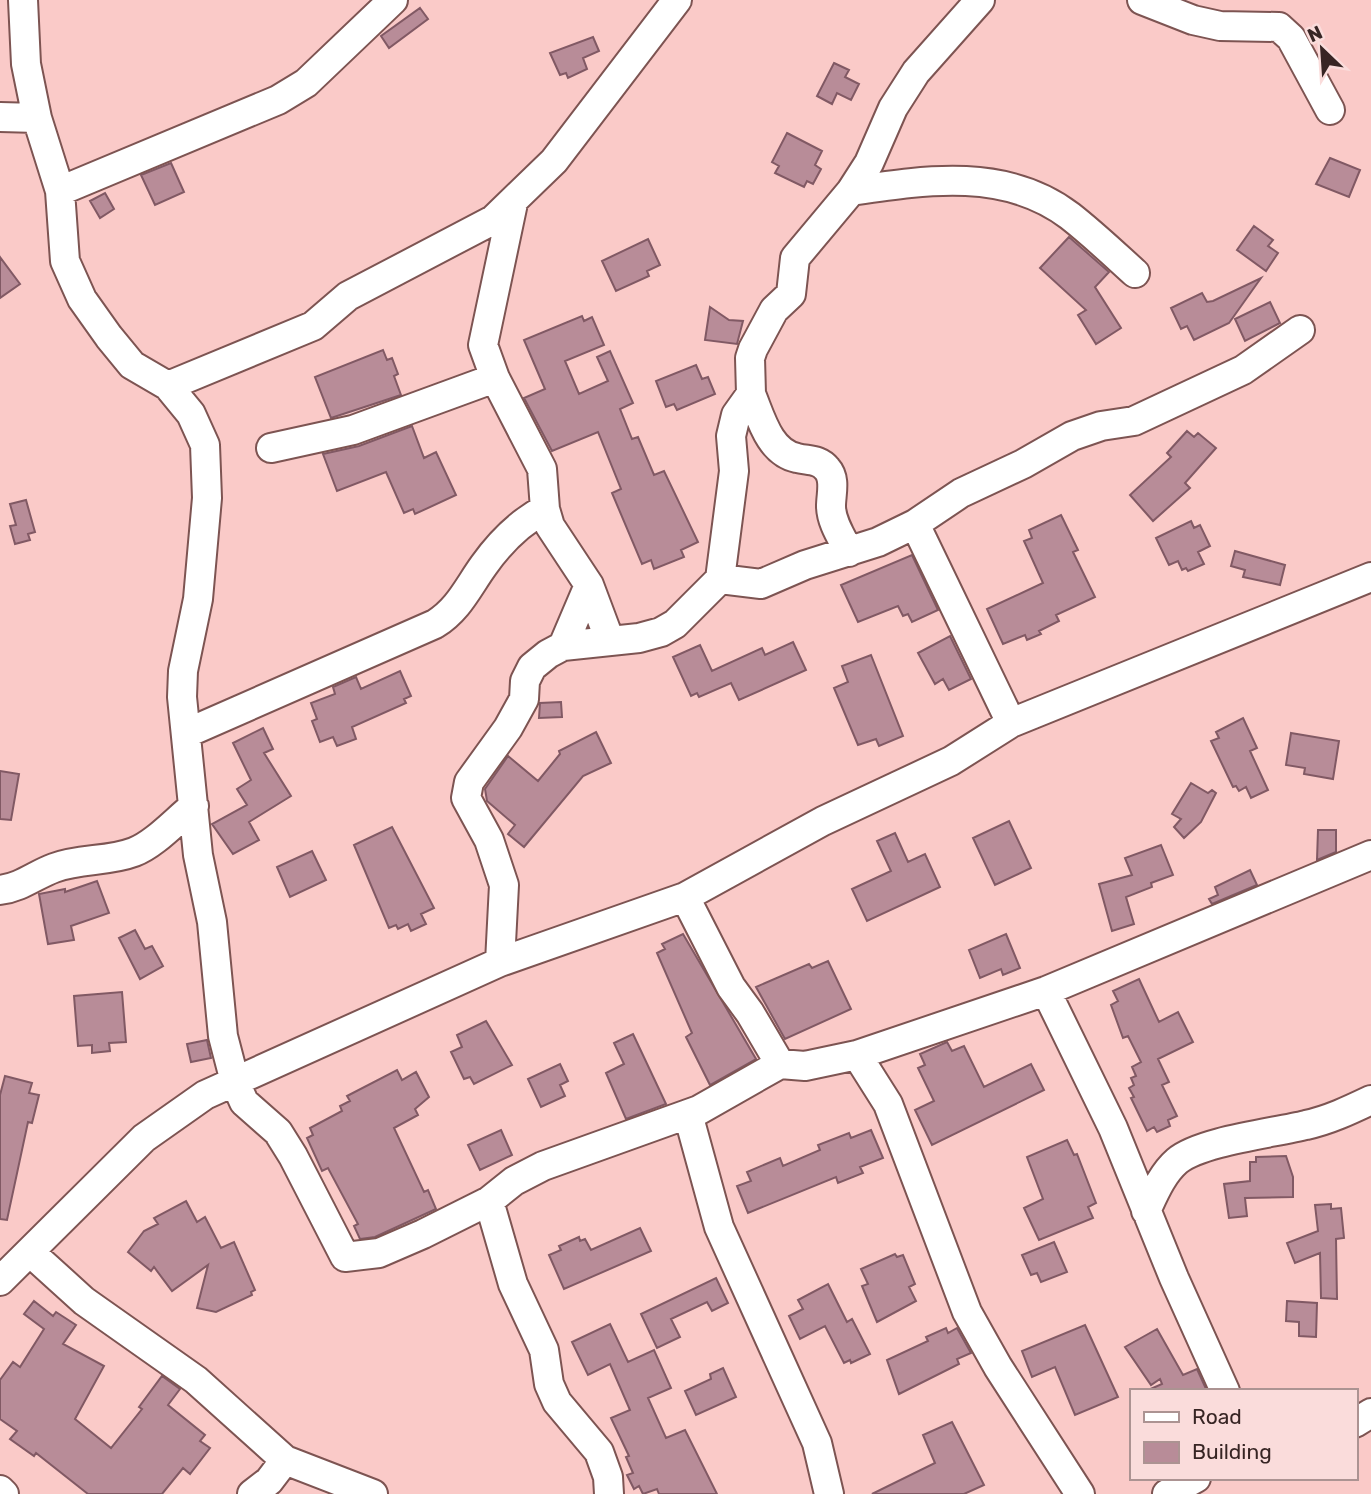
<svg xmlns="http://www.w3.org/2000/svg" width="1371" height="1494" viewBox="0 0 1371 1494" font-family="Rubik,sans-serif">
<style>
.building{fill:#b88c98;stroke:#815964;stroke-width:2}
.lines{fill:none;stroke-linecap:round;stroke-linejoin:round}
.minor-casing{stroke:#7d5452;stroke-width:32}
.minor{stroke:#fff;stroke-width:28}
</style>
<rect width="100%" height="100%" fill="#facac8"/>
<path class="building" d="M 420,8 L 428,19 L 389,48 L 381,36 Z
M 593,37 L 599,51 L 583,58 L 587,69 L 568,78 L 566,73 L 560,75 L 550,53 Z
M 834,63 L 849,70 L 845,77 L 859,84 L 851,100 L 837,93 L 832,104 L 817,96 Z
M 787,133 L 822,151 L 815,165 L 821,169 L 813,184 L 807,181 L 804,187 L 775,173 L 779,166 L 772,162 Z
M 1330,158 L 1360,170 L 1349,197 L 1316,184 Z
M 171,163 L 184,192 L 155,205 L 141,175 Z
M 105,193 L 114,209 L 100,218 L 90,201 Z
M 1254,226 L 1273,240 L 1268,246 L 1278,253 L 1266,271 L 1237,250 Z
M 1069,237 L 1109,272 L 1095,287 L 1121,328 L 1096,344 L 1078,315 L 1086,310 L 1040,268 Z
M 648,239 L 660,265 L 647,271 L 649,276 L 616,291 L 602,261 Z
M 0,257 L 20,284 L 0,298 Z
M 1261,278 L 1229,323 L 1194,340 L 1187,326 L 1181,329 L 1171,308 L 1202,293 L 1207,302 L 1213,301 Z
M 1270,302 L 1280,323 L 1245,341 L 1235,319 Z
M 710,307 L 729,320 L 743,321 L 737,344 L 705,340 Z
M 582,316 L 584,321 L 592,317 L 604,345 L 565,361 L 579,394 L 608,381 L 597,357 L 610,351 L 633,403 L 620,409 L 632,439 L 638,437 L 654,475 L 664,471 L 698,542 L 681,550 L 684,557 L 654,569 L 651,560 L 642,564 L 612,493 L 621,489 L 598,432 L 552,451 L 524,398 L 545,389 L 524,340 Z
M 383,350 L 387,360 L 392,358 L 398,374 L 394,376 L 401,395 L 331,418 L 315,377 Z
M 696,365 L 702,379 L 708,377 L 715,394 L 677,410 L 674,404 L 666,407 L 656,381 Z
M 412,426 L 424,458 L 436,452 L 456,495 L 415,514 L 413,509 L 404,513 L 386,472 L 337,491 L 323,454 L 359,446 Z
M 1187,431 L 1194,437 L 1198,433 L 1216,448 L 1185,483 L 1190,488 L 1153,521 L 1130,495 L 1171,457 L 1167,453 Z
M 26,500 L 35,532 L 28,534 L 30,540 L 15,544 L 10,526 L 16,525 L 10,504 Z
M 1061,515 L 1078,550 L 1073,552 L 1095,597 L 1056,615 L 1059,621 L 1039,631 L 1041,634 L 1027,640 L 1025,635 L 1003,644 L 987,609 L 1043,583 L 1024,541 L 1032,538 L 1029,530 Z
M 1191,521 L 1194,528 L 1200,525 L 1210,546 L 1198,552 L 1204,564 L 1188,571 L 1186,568 L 1182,570 L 1178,561 L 1169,565 L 1156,538 Z
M 1235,551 L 1285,565 L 1280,585 L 1243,577 L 1245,570 L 1231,566 Z
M 912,555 L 938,610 L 912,622 L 908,614 L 903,616 L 898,606 L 858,622 L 841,585 Z
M 950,636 L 971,679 L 949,690 L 943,679 L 935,684 L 918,653 Z
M 793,642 L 806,670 L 739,700 L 731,683 L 699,697 L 697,693 L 691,696 L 673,657 L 700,645 L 712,671 L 762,648 L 765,655 Z
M 871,655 L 903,736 L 879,746 L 876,739 L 858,745 L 834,688 L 848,682 L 842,666 Z
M 400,671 L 411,696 L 404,699 L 406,703 L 352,727 L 356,739 L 337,746 L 333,737 L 320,742 L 312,721 L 317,719 L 311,703 L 335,694 L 333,687 L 356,677 L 361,689 Z
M 561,702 L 562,717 L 539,718 L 540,703 Z
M 1243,718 L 1257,748 L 1250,751 L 1268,790 L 1251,798 L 1246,787 L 1239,791 L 1236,786 L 1233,787 L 1211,741 L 1219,738 L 1216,732 Z
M 263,728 L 273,749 L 264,753 L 291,796 L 249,822 L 259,840 L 233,854 L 212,824 L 247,805 L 237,789 L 251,780 L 233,743 Z
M 596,732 L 611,763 L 583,776 L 524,847 L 508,834 L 515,825 L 487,801 L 485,789 L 508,756 L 538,781 L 560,754 L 559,751 Z
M 1291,733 L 1339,741 L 1333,779 L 1304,774 L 1305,768 L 1286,765 Z
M 0,771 L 19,774 L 11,820 L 0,819 Z
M 1191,783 L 1208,793 L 1212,790 L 1216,793 L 1201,822 L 1184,838 L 1174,827 L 1181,819 L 1172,814 Z
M 1009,821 L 1031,868 L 995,885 L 973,838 Z
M 392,827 L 434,908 L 421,914 L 426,924 L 411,931 L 408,924 L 398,929 L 396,925 L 389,928 L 354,845 Z
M 1318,830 L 1336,830 L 1336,852 L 1317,860 Z
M 895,833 L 908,862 L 925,854 L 940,887 L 867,921 L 852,889 L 891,871 L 877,841 Z
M 1161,845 L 1173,875 L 1151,883 L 1152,887 L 1126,897 L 1134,924 L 1112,931 L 1099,884 L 1132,875 L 1125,858 Z
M 312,851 L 326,880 L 290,897 L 277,867 Z
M 1250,870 L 1257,885 L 1212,904 L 1209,899 L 1218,895 L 1215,887 Z
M 97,881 L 109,913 L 71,926 L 74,940 L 48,944 L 39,894 L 65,889 L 65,892 Z
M 135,930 L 145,949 L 152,946 L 163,966 L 140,979 L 119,938 Z
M 683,934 L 756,1059 L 710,1085 L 686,1037 L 692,1033 L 657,953 L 665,949 L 662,944 Z
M 1006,934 L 1020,968 L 1003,975 L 1001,969 L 980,978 L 969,950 Z
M 828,961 L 851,1009 L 785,1039 L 756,987 L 809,964 L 812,968 Z
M 1139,979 L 1159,1022 L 1178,1012 L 1193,1042 L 1158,1059 L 1169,1082 L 1162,1085 L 1177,1116 L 1168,1120 L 1170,1126 L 1157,1132 L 1154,1127 L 1147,1131 L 1131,1098 L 1134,1097 L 1129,1088 L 1134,1085 L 1131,1078 L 1136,1076 L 1132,1067 L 1141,1062 L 1128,1036 L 1123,1038 L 1111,1005 L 1118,1001 L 1113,991 Z
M 122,992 L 126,1042 L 109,1043 L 110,1051 L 92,1053 L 92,1045 L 78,1046 L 74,996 Z
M 486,1021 L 512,1065 L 474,1084 L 470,1077 L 464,1079 L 451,1052 L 462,1047 L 457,1035 Z
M 633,1034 L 666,1104 L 626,1119 L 606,1073 L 624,1064 L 614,1043 Z
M 207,1040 L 211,1058 L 191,1062 L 187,1044 Z
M 947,1042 L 952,1051 L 964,1046 L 984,1087 L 1031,1064 L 1044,1090 L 932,1145 L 915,1110 L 934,1101 L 918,1068 L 925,1065 L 920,1054 Z
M 560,1064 L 568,1081 L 560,1085 L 565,1096 L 541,1107 L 528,1079 Z
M 397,1070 L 402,1080 L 416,1072 L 429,1097 L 415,1109 L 418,1115 L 394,1128 L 424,1192 L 428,1190 L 436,1209 L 375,1237 L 360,1239 L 354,1226 L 358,1224 L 328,1168 L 322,1171 L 307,1138 L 313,1135 L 310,1128 L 342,1111 L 340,1106 L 350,1101 L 347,1096 Z
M 5,1076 L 32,1083 L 29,1093 L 39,1095 L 32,1123 L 28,1122 L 7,1220 L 0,1219 L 0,1095 Z
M 501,1130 L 512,1155 L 480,1170 L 468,1145 Z
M 871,1130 L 883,1158 L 860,1167 L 863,1173 L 838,1183 L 836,1177 L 748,1213 L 737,1186 L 751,1181 L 747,1172 L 780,1158 L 783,1166 L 820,1150 L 818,1145 L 849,1133 L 851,1138 Z
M 1067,1140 L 1074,1155 L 1077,1154 L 1096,1203 L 1088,1207 L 1093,1218 L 1039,1240 L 1024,1208 L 1043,1199 L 1027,1157 Z
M 1286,1156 L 1293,1177 L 1293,1197 L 1245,1198 L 1247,1216 L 1229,1218 L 1224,1184 L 1250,1181 L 1250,1162 L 1256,1162 L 1256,1157 Z
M 186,1201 L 197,1222 L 205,1217 L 221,1248 L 234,1242 L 255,1290 L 251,1292 L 252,1295 L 216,1312 L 197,1308 L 208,1265 L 172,1291 L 154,1267 L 151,1271 L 128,1252 L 144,1231 L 158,1224 L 154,1218 Z
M 1331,1204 L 1331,1209 L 1341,1208 L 1344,1238 L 1336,1239 L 1337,1299 L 1321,1298 L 1320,1253 L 1295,1263 L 1287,1243 L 1318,1231 L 1315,1205 Z
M 640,1228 L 651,1251 L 564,1289 L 549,1255 L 561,1250 L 559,1246 L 579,1237 L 580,1241 L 585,1239 L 591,1250 Z
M 1054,1242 L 1067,1272 L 1041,1282 L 1037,1273 L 1031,1275 L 1022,1255 Z
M 895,1254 L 897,1257 L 903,1255 L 915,1284 L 909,1287 L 916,1301 L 877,1322 L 862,1286 L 868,1284 L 861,1269 Z
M 716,1278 L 728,1303 L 712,1311 L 707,1302 L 671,1319 L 680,1337 L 657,1348 L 641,1314 Z
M 828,1284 L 847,1322 L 852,1319 L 870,1354 L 851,1363 L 850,1360 L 844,1363 L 825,1326 L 800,1339 L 789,1316 L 803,1309 L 798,1300 Z
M 34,1301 L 53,1316 L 56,1312 L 76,1325 L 63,1344 L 104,1366 L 75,1419 L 111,1448 L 142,1409 L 139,1407 L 162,1376 L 180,1389 L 168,1405 L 205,1435 L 200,1441 L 210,1448 L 190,1474 L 183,1468 L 162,1494 L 88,1494 L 36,1453 L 34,1456 L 10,1439 L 17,1431 L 0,1419 L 0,1380 L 13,1362 L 20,1367 L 44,1329 L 24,1314 Z
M 1287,1301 L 1317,1303 L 1316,1337 L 1299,1336 L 1299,1322 L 1286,1321 Z
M 610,1324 L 628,1362 L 654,1350 L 671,1388 L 648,1398 L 666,1438 L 685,1430 L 717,1494 L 659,1494 L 657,1489 L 643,1494 L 639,1486 L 634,1489 L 627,1475 L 633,1473 L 626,1457 L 629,1456 L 611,1418 L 630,1410 L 610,1364 L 588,1375 L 572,1342 Z
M 1085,1325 L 1118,1397 L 1075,1415 L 1055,1367 L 1032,1377 L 1022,1351 Z
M 946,1328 L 948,1333 L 957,1328 L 971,1353 L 957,1359 L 959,1364 L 899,1394 L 887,1360 L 928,1341 L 926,1337 Z
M 1157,1329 L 1183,1375 L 1197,1369 L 1207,1391 L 1146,1391 L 1162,1384 L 1160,1379 L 1151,1385 L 1125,1347 Z
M 723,1368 L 736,1397 L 696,1415 L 685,1391 L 711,1379 L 710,1374 Z
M 952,1422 L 984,1485 L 964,1494 L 872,1494 L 935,1463 L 923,1435 Z"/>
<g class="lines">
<g class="minor-casing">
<path id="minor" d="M 23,0 L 26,64 L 37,118 L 60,191 L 65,261 L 82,299 L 109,337 L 132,365 L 168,386 L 191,414 L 205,445 L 207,498 L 198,599 L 183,671 L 182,697 L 198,855 L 212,922 L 223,1036 L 235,1082 L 244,1102 L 278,1132 L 293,1156 L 345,1257 L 379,1253 L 423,1234 L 489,1201 L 514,1181 L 543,1166 L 699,1110 L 780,1064 L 805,1066 L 857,1055 L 1046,991 L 1371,855
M 1142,0 L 1193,20 L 1220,26 L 1279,27 L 1291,38 L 1330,110
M 0,117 L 37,118
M 60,191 L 278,100 L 306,83 L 393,0
M 851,191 C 925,180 1006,167 1070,216 C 1093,234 1114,254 1135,273
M 513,203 L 483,345 L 495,378 L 542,469 L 545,509 L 550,526 L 589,585 L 610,641
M 168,386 L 313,326 L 348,296 L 493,220 L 554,161 L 677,0
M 751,394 C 761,418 769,452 797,458 C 809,461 819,459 827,469 C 836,479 831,494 831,506 C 831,522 842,538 849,552
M 271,448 L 353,430 L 495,378
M 915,524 L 1011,723
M 720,579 L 761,584 L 805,565 L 878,542 L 915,524 L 961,493 L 1023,464 L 1072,436 L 1101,426 L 1134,421 L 1243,370 L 1300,330
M 563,646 L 589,585
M 187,733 L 435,624 C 459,609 468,587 484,565 C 501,541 519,523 545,509
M 0,890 C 22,887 35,875 54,868 C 80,858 108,862 134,852 C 155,844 176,820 194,806
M 685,897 L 731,987 L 750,1013 L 780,1064
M 500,962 L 685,897 L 823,821 L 951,761 L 1011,723 L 1371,577
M 1046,991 L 1113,1128 L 1174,1278 L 1225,1391
M 857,1055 L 888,1104 L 967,1312 L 998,1367 L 1080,1494
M 688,1114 L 719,1227 L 817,1443 L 829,1494
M 489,1201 L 513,1284 L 544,1350 L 549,1384 L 557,1402 L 599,1452 L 608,1477 L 609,1494
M 1146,1211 C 1154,1194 1162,1174 1177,1161 C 1201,1141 1274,1133 1306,1125 C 1329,1120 1350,1110 1371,1100
M 30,1252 L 84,1301 L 196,1380 L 285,1460 L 373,1494
M 0,1281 L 144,1138 L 205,1095 L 500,962 L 504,885 L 489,840 L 466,798 L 469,782 L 508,728 L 524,699 L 525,681 L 532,667 L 548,654 L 563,646 L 639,638 L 661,632 L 675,624 L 720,579 L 734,471 L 731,436 L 736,415 L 751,394 L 750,358 L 753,349 L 774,310 L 791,294 L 795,258 L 851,191 L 869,163 L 893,108 L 916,72 L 980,0
M 1355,1423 L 1371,1413
M 0,1490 L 4,1494
M 252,1494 L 269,1481 L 285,1460
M 1167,1494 L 1196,1478"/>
</g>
<use href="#minor" class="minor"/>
</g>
<rect x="1130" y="1389" width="228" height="91" fill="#fadcdb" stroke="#ac9392" stroke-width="2"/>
<rect x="1144" y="1412" width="35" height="10" fill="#ffffff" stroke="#ac9392" stroke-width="2"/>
<text x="1192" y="1424" font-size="21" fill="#372524">Road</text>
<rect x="1144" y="1442" width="35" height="21" fill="#b88c98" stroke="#ac9392" stroke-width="2"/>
<text x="1192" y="1459" font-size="21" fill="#372524">Building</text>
<g transform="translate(1322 49) rotate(335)" stroke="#fadcdb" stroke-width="5" paint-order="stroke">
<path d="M0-5L12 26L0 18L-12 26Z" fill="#372524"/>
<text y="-10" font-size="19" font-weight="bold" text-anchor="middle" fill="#372524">N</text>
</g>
</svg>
